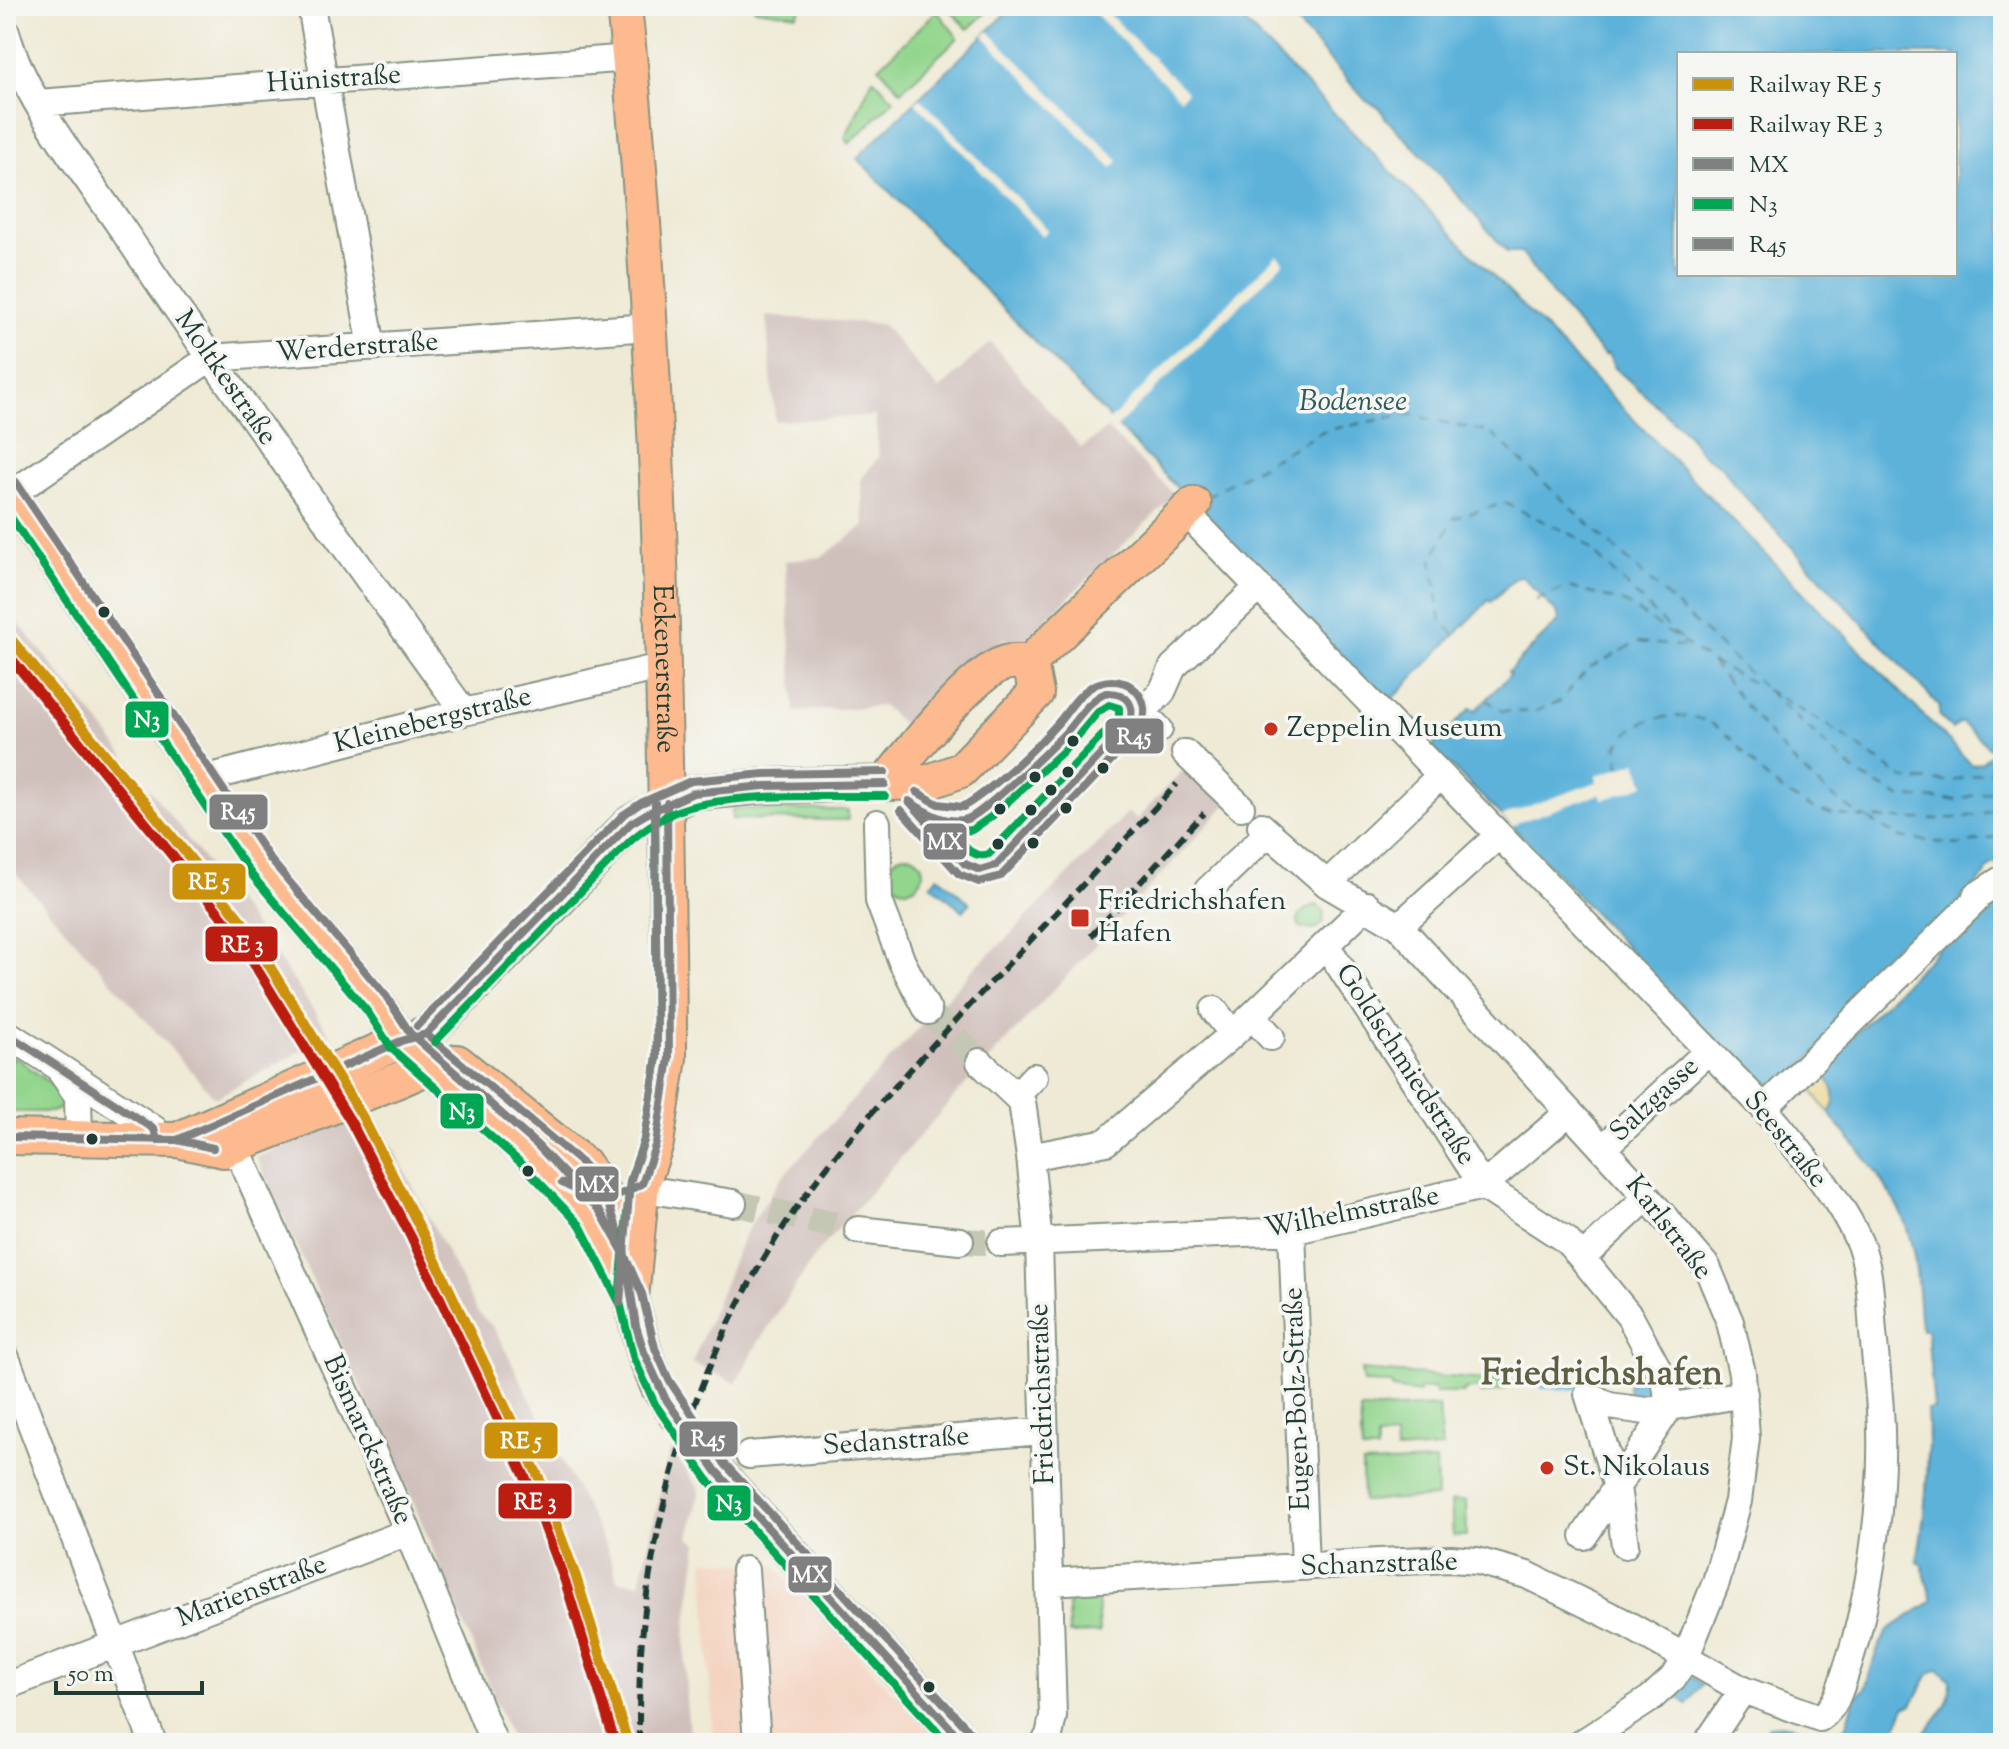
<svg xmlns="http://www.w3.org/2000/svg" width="2009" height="1749" viewBox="0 0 2009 1749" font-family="'Sorts Mill Goudy',serif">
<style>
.built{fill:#f4d3c0}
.industrial{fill:#d0c0bc}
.green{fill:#92d58d;stroke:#588960;stroke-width:2}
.sand{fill:#eeda9e;stroke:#868c69;stroke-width:2}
.water{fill:#5db2da;stroke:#3e7887;stroke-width:2;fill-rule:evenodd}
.pier{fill:#efead5}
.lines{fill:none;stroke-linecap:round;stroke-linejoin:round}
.stream{stroke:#5db2da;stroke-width:6}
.ferry{stroke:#2e5a5e;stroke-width:2;stroke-dasharray:10 8;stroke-linecap:butt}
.minor-tunnel{stroke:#c5c7b5;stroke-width:26;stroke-dasharray:26 13;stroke-linecap:butt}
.major-tunnel{stroke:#c5c7b5;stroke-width:34;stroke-dasharray:34 17;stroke-linecap:butt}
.minor-casing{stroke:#879484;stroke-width:30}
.major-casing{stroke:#879484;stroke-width:38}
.minor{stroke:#fff;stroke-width:26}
.major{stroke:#fcba8e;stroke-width:34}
.rail{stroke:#1f3d34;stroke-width:6;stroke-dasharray:12 6;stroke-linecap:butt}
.bus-1-casing{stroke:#f6f6f2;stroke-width:14}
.bus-2-casing{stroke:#f6f6f2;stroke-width:14}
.bus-3-casing{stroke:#f6f6f2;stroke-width:14}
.bus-1{stroke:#808080;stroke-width:8}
.bus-2{stroke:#00a651;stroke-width:8}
.bus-3{stroke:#808080;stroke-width:8}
.rail-1-casing{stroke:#f6f6f2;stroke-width:16}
.rail-2-casing{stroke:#f6f6f2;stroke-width:16}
.rail-1{stroke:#cc910a;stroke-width:10}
.rail-2{stroke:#bb1e10;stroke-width:10}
.bus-dot{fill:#1f3d34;stroke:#f6f6f2;stroke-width:3}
.poi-dot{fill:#c8321e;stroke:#f6f6f2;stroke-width:3}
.labels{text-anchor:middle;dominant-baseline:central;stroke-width:7;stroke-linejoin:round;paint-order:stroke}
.street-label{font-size:28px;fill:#1f3d34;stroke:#f6f6f2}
.poi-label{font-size:28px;fill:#1f3d34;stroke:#f6f6f2;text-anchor:start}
.water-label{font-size:30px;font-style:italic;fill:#2e5a5e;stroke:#f6f6f2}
.district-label{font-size:36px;font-weight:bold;fill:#5f5f43;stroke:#f6f6f2}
.line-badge{stroke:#f6f6f2;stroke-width:3}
.badge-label{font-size:22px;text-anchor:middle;font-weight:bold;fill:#fff}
</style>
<rect width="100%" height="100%" fill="#f6f6f2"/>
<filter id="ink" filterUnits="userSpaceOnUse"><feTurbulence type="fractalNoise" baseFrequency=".0125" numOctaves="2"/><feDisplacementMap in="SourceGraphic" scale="16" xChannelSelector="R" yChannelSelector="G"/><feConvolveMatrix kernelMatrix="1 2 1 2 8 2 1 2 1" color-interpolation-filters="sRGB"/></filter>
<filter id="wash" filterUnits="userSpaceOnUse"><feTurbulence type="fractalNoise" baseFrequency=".006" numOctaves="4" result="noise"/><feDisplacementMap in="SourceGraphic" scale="32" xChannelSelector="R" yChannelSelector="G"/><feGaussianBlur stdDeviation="1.8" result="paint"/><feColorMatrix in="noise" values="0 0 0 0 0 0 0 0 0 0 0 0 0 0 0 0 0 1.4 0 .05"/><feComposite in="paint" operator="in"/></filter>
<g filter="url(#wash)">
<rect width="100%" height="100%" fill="#efead5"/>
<path class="built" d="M 704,1560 L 775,1566 L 940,1743 L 713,1743 Z"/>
<path class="industrial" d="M 766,316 L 882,324 L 939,390 L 990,342 L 1081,448 L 1107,429 L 1175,495 L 1017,647 L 1004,638 L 911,732 L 883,706 L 795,712 L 785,561 L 822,557 L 864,526 L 861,480 L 879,456 L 875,416 L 775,421 Z
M 6,608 L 98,721 L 272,949 L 330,1035 L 215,1098 L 6,863 Z
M 1188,765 L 1228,803 L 962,1088 L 817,1253 L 758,1343 L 736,1383 L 692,1363 L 743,1237 L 781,1178 L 972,970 L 1005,940 L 1128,812 L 1136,820 Z
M 374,1111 L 477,1311 L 494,1328 L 607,1548 L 618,1581 L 640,1583 L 670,1448 L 700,1490 L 689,1538 L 698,1543 L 685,1637 L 686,1700 L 690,1743 L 513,1743 L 414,1504 L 256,1157 Z"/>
<path class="green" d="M 754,6 L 802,6 L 797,15 L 754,9 Z
M 946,6 L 993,6 L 968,29 Z
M 937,11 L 958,38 L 901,91 L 879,67 Z
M 873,78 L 894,100 L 849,144 L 845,138 Z
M 732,809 L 848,810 L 848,820 L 732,819 Z
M889 872a17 17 0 1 1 34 0a17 17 0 1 1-34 0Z
M 1317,905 L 1324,911 L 1323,923 L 1315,930 L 1301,928 L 1298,923 C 1298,913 1308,906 1317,905 Z
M 14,1056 L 64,1094 L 62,1108 L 51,1112 L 6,1112 L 6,1067 Z
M 1361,1370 L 1512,1382 L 1515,1383 L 1503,1390 L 1481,1394 L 1479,1388 L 1464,1390 L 1464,1393 L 1435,1393 L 1434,1388 L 1420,1389 L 1419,1393 L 1392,1389 L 1391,1384 L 1363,1383 Z
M 1439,1406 L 1442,1448 L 1396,1451 L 1395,1437 L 1377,1438 L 1377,1451 L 1362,1451 L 1360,1410 Z
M 1436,1461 L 1437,1497 L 1363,1501 L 1362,1464 Z
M 1451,1501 L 1466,1501 L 1467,1536 L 1453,1536 Z
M 1097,1596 L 1099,1633 L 1069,1634 L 1068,1605 L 1074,1598 Z"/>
<path class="sand" d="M 1821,1068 C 1831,1083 1841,1097 1829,1113 L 1804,1080 Z"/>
<path class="water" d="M 1014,6 L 1229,6 L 1972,765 L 1983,762 L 1993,751 L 1961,722 L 1952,729 L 1939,716 L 1940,707 L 1736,487 L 1722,466 L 1702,454 L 1689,435 L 1615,368 L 1608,354 L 1605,356 C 1574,323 1547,290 1521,252 L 1507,252 L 1424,157 L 1386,119 L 1380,108 L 1366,101 L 1298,24 L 1276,6 L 2003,6 L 2003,861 C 1993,863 1988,865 1985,875 L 1770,1100 L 1513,827 L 1431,747 L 1471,708 L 1475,711 L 1510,675 L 1508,672 L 1559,621 L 1558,614 L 1522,576 L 1516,577 L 1491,602 L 1489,600 L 1387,704 C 1211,521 1033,341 857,158 ZM 1679,54 L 1955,54 L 1955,274 L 1679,274 Z
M 938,876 L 970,903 L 963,911 L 931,884 Z
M 1996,890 L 2003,892 L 2003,1743 L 1917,1743 C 1932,1723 1952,1707 1951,1680 L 1938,1669 L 1929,1674 L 1912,1705 L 1905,1706 L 1890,1743 L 1861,1743 L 1860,1740 L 1842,1735 L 1841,1731 L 1847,1725 L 1855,1697 L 1865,1689 L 1876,1653 L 1888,1630 L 1932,1601 L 1922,1565 L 1917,1562 C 1926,1511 1930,1461 1927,1410 L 1934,1409 L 1927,1330 L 1921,1330 C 1918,1298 1918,1263 1908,1232 C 1895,1188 1856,1148 1829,1113 C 1841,1097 1831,1083 1821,1068 Z
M 1636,1370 L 1646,1371 L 1656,1390 L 1648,1399 L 1629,1396 C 1626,1386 1629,1381 1637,1376 Z
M 1688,1675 L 1702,1684 L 1687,1704 L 1674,1694 Z
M 1791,1725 L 1849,1743 L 1755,1743 L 1769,1726 Z"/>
<path class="pier" d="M 1088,6 L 1101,6 L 1187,92 L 1180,99 Z
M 988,31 L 1119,161 L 1112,168 L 983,36 Z
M 920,98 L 1048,230 L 1042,236 L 915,102 Z
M 1277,255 L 1284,262 L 1116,428 L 1109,421 Z
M 1637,762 L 1645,785 L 1603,800 L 1600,794 L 1519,822 L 1513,827 L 1501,816 L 1597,782 L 1596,776 Z"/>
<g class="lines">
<path class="stream" d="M 1542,1386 L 1582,1387"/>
<path class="ferry" d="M 1207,496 L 1323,431 L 1407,414 L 1491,433 L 1856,773 L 1900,797 L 1954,800 L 2003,789
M 1536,600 L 1568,587 L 1626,603 L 1710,661 L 1759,686
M 1454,634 L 1441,622 L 1432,559 L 1454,518 L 1505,503 L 1579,538 L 1682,641
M 1711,662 C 1757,719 1798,779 1862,816
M 1765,689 L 1829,726 L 1906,780 L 1952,781 L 2003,768
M 1485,699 L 1502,711 L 1534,712 L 1560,701 L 1588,669 L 1638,642 L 1687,647
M 1620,767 L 1617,746 C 1633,726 1641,720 1667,717 C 1724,710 1734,749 1769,780 C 1780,790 1797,801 1810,807 C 1841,821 1920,820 1955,818 C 1971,817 1987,812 2003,809
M 1868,819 L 1899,837 L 1958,845 L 2003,836"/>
</g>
</g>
<g filter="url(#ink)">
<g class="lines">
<path class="minor-tunnel" d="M 928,1011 L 980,1062
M 733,1203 L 858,1230
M 960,1241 L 1001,1243"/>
<path class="major-tunnel" d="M 677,1416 L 716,1471"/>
<g class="minor-casing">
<path id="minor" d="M 311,6 L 372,347
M 6,32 C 24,99 84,172 123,230 C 233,393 349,552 464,712
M 38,103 L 630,58
M 10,495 L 210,358 L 650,327
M 1133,710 L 1142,712 L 1159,729
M 1142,712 L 1162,692 L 1173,667 L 1259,587
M 1185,753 L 1241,807
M 203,779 L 464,712 L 665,666
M 877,823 L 879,901 L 902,962 L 928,1011
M 1261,826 L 1327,884 L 1399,926 L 1647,1197 L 1707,1267 L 1730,1322 L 1742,1373 L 1746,1438 L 1738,1501 L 1716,1582 L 1685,1659 L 1673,1678 L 1650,1699 L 1582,1743
M 1327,884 L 1440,776
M 1208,890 L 1268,833
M 1399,926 L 1499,835
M 1326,945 L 1483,1186 L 1568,1113
M 1214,1010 L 1233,1034
M 1252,1016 L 1271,1037
M 6,1033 L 154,1129 L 157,1140
M 980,1062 L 1022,1102 L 1030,1157 L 1039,1243 L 1053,1716 L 1049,1736 L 1044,1743
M 61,1072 L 78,1096 L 79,1139
M 1016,1096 L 1034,1077
M 1764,1108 L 1975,901 L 1976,896 L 2001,880
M 1603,1148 L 1708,1051
M 223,1150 L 241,1158 L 401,1515 L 494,1743
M 1030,1157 L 1106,1142 L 1233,1034 L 1367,905
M 657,1191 L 733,1203
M 858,1230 L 960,1241
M 1292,1231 L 1305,1567
M 1001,1243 L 1292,1231 L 1483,1186 L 1566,1240 L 1582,1258 L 1630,1317 L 1666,1384 L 1669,1408 L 1584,1536
M 1582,1258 L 1647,1197
M 6,1358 L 153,1743
M 1588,1394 L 1609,1406 L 1646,1411 L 1744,1394
M 1588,1394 L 1617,1487 L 1625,1545
M 749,1455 L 1043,1431
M 745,1570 L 757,1743
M 1051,1582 L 1379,1562 L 1451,1559 L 1477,1561 L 1527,1575 L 1625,1623 L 1743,1690 L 1820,1718 C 1838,1706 1841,1684 1848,1665 C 1870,1597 1883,1502 1881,1430 C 1880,1397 1876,1365 1873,1332 C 1871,1306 1870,1266 1859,1242 C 1840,1197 1795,1146 1764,1108 L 1200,527
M 6,1686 L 408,1532
M 1707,1743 L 1743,1690"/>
</g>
<g class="major-casing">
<g id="major">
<path id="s1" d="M 624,6 C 660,345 665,685 669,1025 L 669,1058 L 656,1143 L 642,1184 L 631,1299 L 644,1352 L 658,1386 L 677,1416"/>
<path d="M 6,489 L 260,866 L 377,1004 L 401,1041 L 529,1154 L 590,1218 L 611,1255 L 629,1295"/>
<path d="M 1030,662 L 1194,504"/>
<path d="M 457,1062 L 584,1165 L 608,1201 L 624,1251"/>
<path d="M 6,1137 L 177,1140 L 223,1150 L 401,1079 L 417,1072 L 426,1063"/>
<path d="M 177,1140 L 401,1041 L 426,1034 L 543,916 L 615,839 L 631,823 L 646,814 L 693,793 L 764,786 L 929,782 L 961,770 L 1036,693 L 1030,662 C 1022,662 1012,661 1005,663 C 973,672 907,756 885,784"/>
<path d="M 716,1471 L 964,1743"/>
</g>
</g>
<use href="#minor" class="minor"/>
<use href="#major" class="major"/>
<path class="rail" d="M 1091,936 L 1204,813
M 552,1554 L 599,1689 L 613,1743
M 639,1743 C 639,1713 639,1683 641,1652 C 651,1507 699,1360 777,1237 C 828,1157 894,1087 958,1018 C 1030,940 1104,863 1177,784"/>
<g class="bus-1-casing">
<path id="bus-1" d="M 1106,693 C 1128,692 1136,706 1129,725 L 996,865 L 980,870 L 965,864 L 909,801 C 925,812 947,825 967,819 C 983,814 1052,747 1066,732 C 1079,717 1088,701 1106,693 Z
M 6,1033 L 154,1129 L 157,1140
M 426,1034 L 584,1165 L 608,1201 L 624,1249 L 636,1326 L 644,1352 L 665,1398 L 716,1471 L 964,1743
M 6,1137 L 177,1140 L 213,1148
M 157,1140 L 177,1140 L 401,1041 L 426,1034 L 615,839 L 631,823 L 646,814 L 693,793 L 764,786 L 885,784
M 562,1183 C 600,1203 603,1203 642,1184 L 656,1143 L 669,1058 L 667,803"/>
</g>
<g class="bus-2-casing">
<path id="bus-2" d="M 6,510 L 251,874 L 367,1011 L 392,1049 L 521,1163 L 580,1225 L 620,1304
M 1109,705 L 1119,708 L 1119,718 L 989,854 C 972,860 963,844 952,832 L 972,830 L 992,816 L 1072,743 L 1098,712 Z
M 655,803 L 657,1057 L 644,1140 L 630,1181 L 619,1298 L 633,1356 L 655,1404 L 707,1479 L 948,1743
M 435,1042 L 624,847 C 643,828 671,810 698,805 C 759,792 824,797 885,796"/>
</g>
<g class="bus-3-casing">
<path id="bus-3" d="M 16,482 L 270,859 L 386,996 L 410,1033 L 537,1145 L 600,1211 L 622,1250 L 642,1294 L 655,1348 L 669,1380 L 725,1464 L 973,1735
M 901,810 L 959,874 L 979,882 L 1001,876 L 1138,732 C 1144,721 1147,708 1140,696 C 1130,679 1107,677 1091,687 C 1076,696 1068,712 1057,724 C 1032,752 995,787 963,807 L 938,804 L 917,792
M 417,1026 L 623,815 L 641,803 L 691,781 L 764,774 L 885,772
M 620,1303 L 630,1182 L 644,1140 L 657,1057 L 655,803"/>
</g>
<use href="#bus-1" class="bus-1"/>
<use href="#bus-2" class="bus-2"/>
<use href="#bus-3" class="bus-3"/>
<g class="rail-1-casing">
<path id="rail-1" d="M 6,633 L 243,923 L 362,1116 L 422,1232 L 539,1478 L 576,1577 L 628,1743"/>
</g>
<g class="rail-2-casing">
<path id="rail-2" d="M 6,652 L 233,930 L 351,1122 L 411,1237 L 528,1483 L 565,1581 L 615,1743"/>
</g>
<use href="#rail-1" class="rail-1"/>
<use href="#rail-2" class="rail-2"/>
</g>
</g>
<g class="bus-dot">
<circle cx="104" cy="612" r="7"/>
<circle cx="1073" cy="741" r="7"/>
<circle cx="1103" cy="768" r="7"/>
<circle cx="1068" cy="772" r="7"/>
<circle cx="1035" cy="777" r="7"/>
<circle cx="1051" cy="790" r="7"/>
<circle cx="1066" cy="808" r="7"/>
<circle cx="1000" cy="809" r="7"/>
<circle cx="1031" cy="810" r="7"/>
<circle cx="1033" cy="843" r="7"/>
<circle cx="998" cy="844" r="7"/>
<circle cx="92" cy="1139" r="7"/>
<circle cx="528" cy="1171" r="7"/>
<circle cx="929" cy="1687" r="7"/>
</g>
<g class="poi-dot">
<circle cx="1271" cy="729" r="8"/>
<rect x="1070" y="908" width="20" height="20" rx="4"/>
<circle cx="1547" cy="1468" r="8"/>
</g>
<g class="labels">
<g class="street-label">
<text transform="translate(334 80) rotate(-4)">Hünistraße</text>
<text transform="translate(357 348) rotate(-4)">Werderstraße</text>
<text transform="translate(225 378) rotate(55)">Moltkestraße</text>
<text stroke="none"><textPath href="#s1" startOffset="664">Eckenerstraße</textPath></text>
<text transform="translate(433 721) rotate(-14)">Kleinebergstraße</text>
<text transform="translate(1405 1065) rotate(57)">Goldschmiedstraße</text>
<text transform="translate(1655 1100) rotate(-43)">Salzgasse</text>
<text transform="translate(1785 1140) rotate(51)">Seestraße</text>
<text transform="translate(1352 1213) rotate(-11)">Wilhelmstraße</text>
<text transform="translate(1668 1228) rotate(52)">Karlstraße</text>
<text transform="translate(1043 1394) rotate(-92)">Friedrichstraße</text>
<text transform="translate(1298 1399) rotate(-92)">Eugen-Bolz-Straße</text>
<text transform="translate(367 1440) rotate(66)">Bismarckstraße</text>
<text transform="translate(896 1442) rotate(-4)">Sedanstraße</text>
<text transform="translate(1379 1565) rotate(-2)">Schanzstraße</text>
<text transform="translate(252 1592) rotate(-21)">Marienstraße</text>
</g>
<g class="poi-label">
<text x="1287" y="729">Zeppelin Museum</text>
<text x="1098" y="902">Friedrichshafen<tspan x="1098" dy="32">Hafen</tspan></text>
<text x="1563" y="1468">St. Nikolaus</text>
</g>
<g class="water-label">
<text x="1353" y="402">Bodensee</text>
</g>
<g class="district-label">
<text x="1602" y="1375">Friedrichshafen</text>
</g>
</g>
<g class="line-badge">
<rect x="124" y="700" width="46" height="39" rx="8" fill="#00a651"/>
<rect x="1104" y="717" width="61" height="38" rx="8" fill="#808080"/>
<rect x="208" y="793" width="61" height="38" rx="8" fill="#808080"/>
<rect x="922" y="822" width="46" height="39" rx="8" fill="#808080"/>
<rect x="171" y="862" width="76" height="39" rx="8" fill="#cc910a"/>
<rect x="204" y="925" width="75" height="38" rx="8" fill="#bb1e10"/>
<rect x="439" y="1092" width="46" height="38" rx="8" fill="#00a651"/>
<rect x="574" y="1165" width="46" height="38" rx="8" fill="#808080"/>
<rect x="678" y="1420" width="61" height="38" rx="8" fill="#808080"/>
<rect x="483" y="1421" width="76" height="39" rx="8" fill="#cc910a"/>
<rect x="497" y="1482" width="76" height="38" rx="8" fill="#bb1e10"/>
<rect x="706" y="1484" width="46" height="38" rx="8" fill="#00a651"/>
<rect x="787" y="1555" width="46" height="39" rx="8" fill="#808080"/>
</g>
<g class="badge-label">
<text x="147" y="727">N3</text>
<text x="1134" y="744">R45</text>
<text x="238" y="819">R45</text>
<text x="945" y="849">MX</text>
<text x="209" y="889">RE 5</text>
<text x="242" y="952">RE 3</text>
<text x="462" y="1119">N3</text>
<text x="597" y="1192">MX</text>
<text x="708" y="1446">R45</text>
<text x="521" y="1448">RE 5</text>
<text x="535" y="1509">RE 3</text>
<text x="729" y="1511">N3</text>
<text x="810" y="1582">MX</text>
</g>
<rect width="2009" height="1749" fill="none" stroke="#f6f6f2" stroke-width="32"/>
<rect x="1677" y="52" width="280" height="224" fill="#f6f6f2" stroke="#a0aca6" stroke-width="2"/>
<rect x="1693" y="78" width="40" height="12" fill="#cc910a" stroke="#a0aca6" stroke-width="2"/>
<text x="1749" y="92" font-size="24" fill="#1f3d34">Railway RE 5</text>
<rect x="1693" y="118" width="40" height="12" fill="#bb1e10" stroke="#a0aca6" stroke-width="2"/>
<text x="1749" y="132" font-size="24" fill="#1f3d34">Railway RE 3</text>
<rect x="1693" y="158" width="40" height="12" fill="#808080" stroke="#a0aca6" stroke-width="2"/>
<text x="1749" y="172" font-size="24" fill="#1f3d34">MX</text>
<rect x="1693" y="198" width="40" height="12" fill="#00a651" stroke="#a0aca6" stroke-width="2"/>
<text x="1749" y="212" font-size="24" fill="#1f3d34">N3</text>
<rect x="1693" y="238" width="40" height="12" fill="#808080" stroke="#a0aca6" stroke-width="2"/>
<text x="1749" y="252" font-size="24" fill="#1f3d34">R45</text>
<path d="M56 1681v12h146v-12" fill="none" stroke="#1f3d34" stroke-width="4"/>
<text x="68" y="1681" font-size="24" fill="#1f3d34" stroke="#f6f6f2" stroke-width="6" paint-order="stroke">50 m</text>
</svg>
